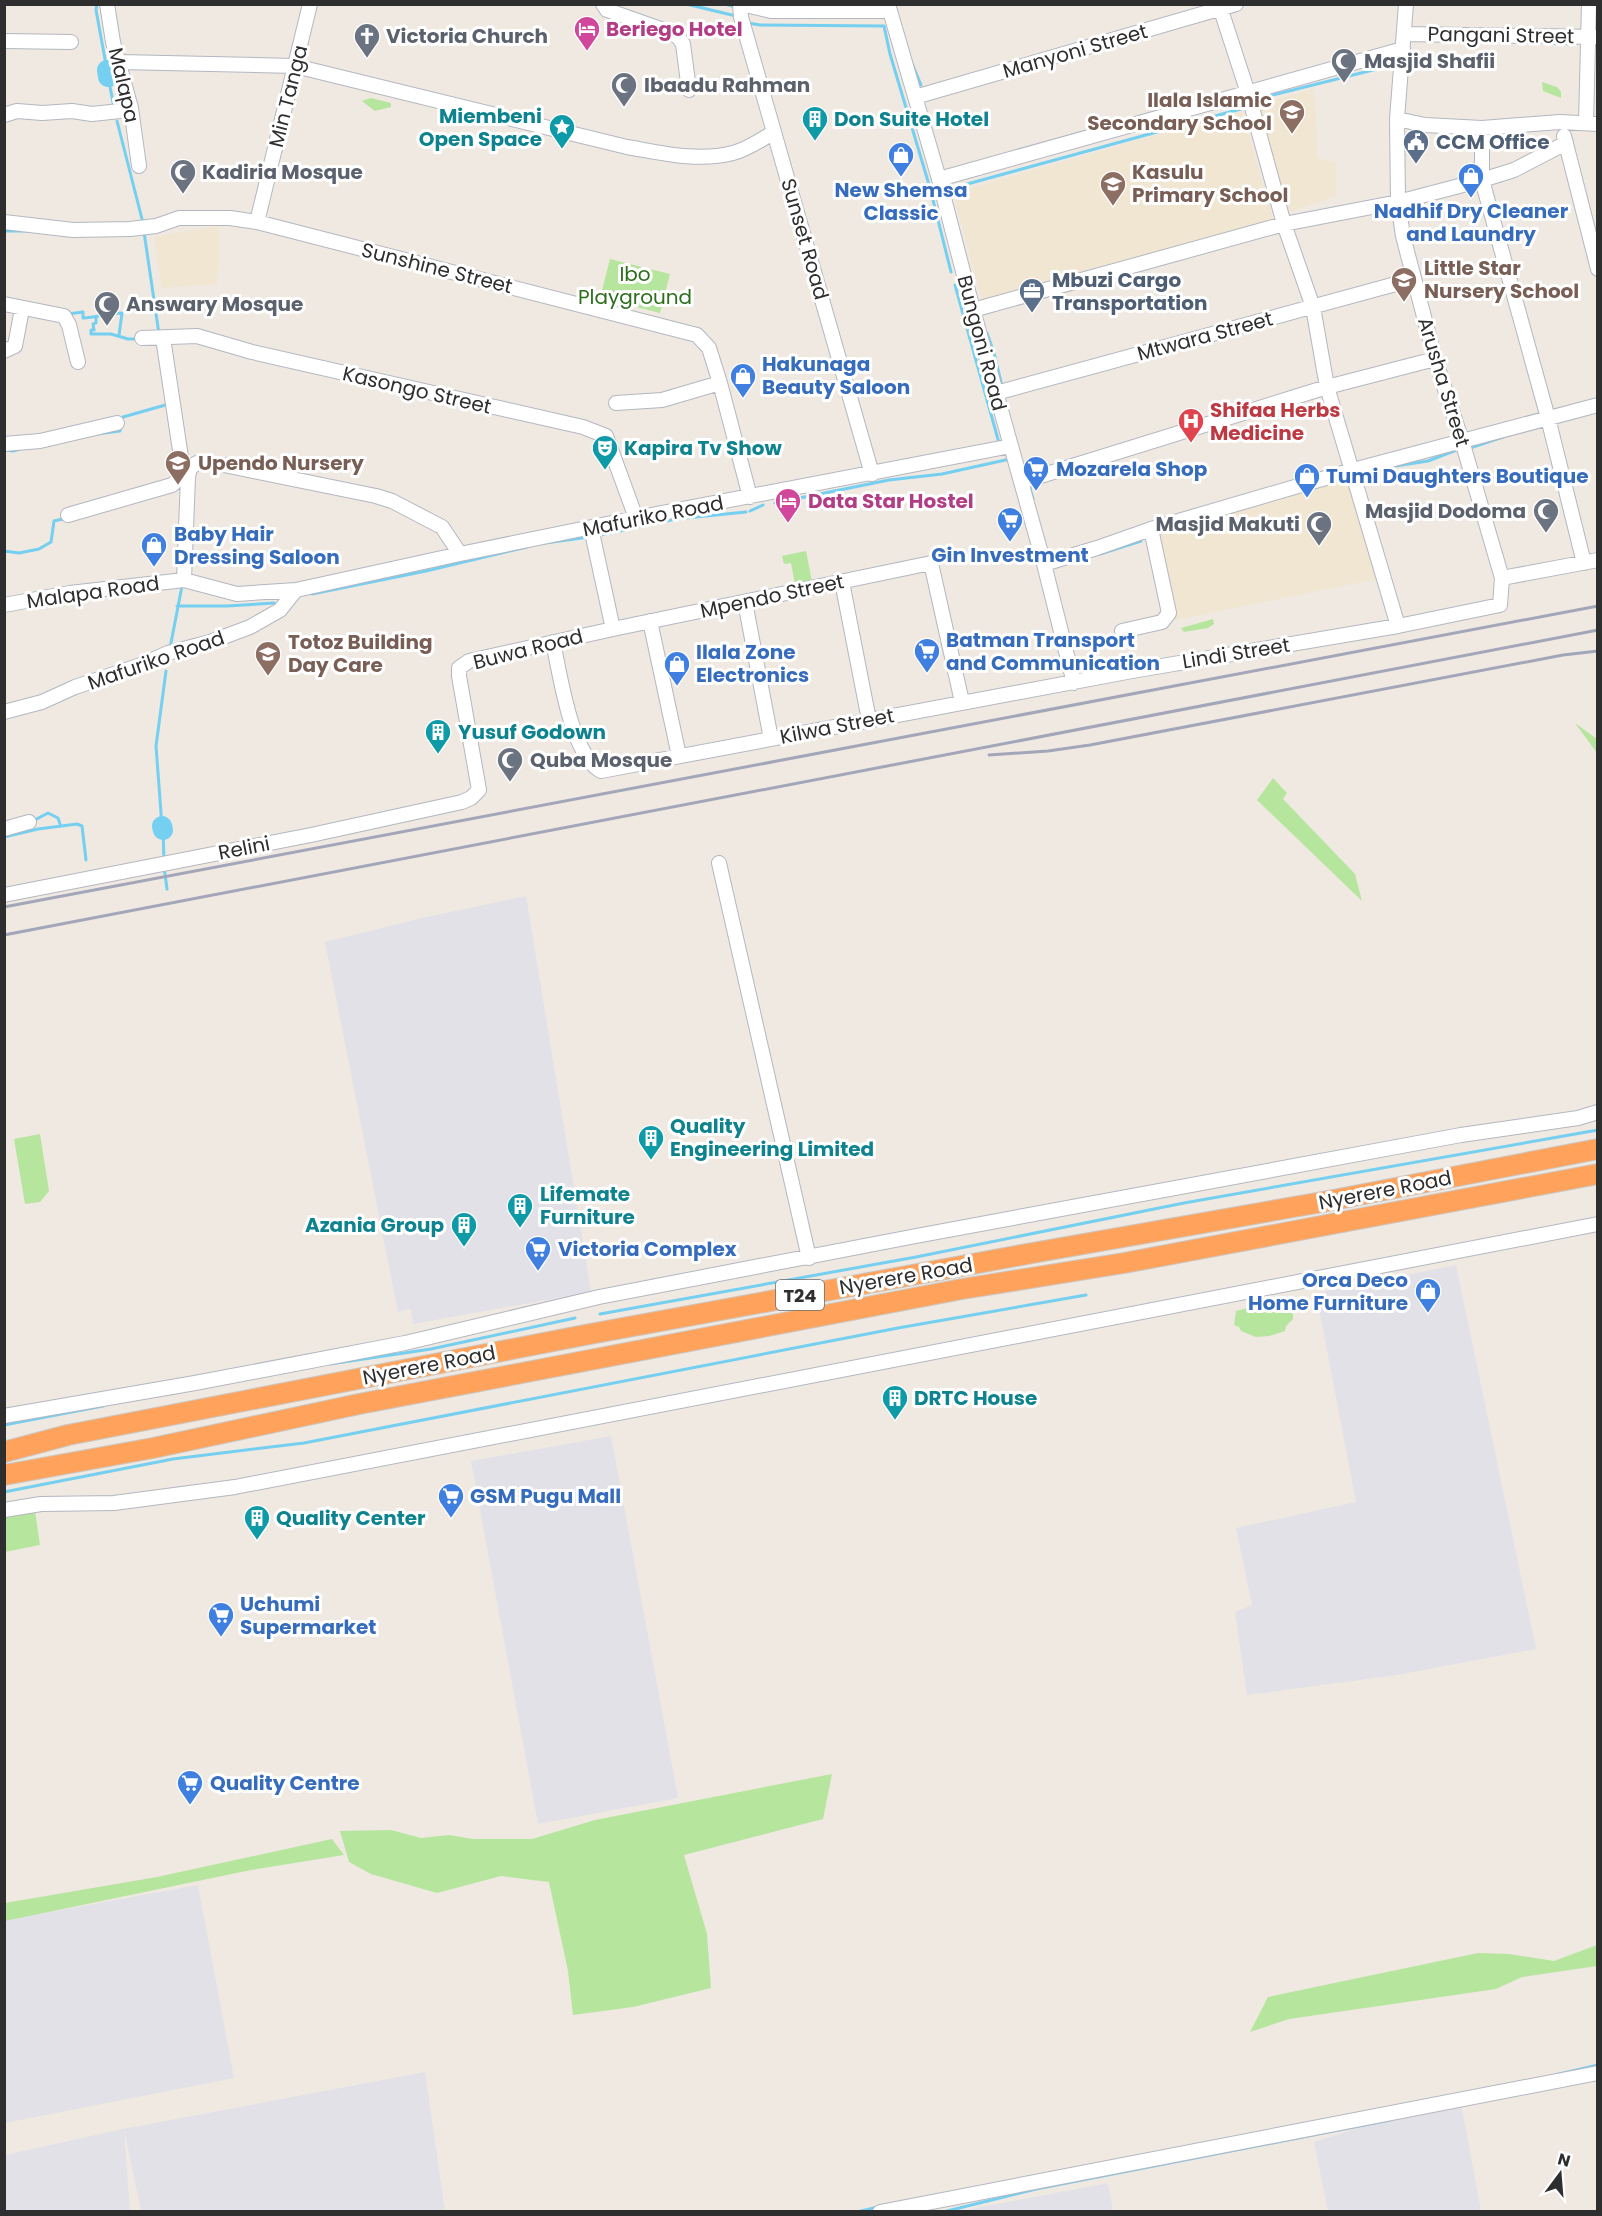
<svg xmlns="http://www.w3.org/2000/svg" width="1602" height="2216" viewBox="0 0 1602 2216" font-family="Poppins,sans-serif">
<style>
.industrial{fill:#e3e1e8}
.education{fill:#f0e6d1}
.green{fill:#b6e59e}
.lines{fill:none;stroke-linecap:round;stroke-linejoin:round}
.stream{stroke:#75cff0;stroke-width:3}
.river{stroke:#75cff0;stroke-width:20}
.minor-casing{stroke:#b4b7c1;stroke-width:16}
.highway-casing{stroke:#c9c9c9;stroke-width:22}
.minor{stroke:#fff;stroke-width:14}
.highway{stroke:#ffa35c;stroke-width:20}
.rail{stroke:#a3a6b8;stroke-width:3}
.labels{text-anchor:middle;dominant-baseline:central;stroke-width:6;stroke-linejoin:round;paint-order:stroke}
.shield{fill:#fff;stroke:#6d6d6d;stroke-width:1.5}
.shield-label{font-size:18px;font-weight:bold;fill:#2e2e2e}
.hotel-label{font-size:20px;font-weight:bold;fill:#b23c85;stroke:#fff;text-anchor:start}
.street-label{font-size:20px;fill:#2e2e2e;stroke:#fff}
.worship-label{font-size:20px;font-weight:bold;fill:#5b616d;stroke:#fff;text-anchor:start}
.education-label{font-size:20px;font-weight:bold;fill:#785e54;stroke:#fff;text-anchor:start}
.culture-label{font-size:20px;font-weight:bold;fill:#0d838f;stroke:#fff;text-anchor:start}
.service-label{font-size:20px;font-weight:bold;fill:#4e5e75;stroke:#fff;text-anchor:start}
.shop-label{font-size:20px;font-weight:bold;fill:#366cbe;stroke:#fff;text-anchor:start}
.park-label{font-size:20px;fill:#2c6e1b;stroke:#fff}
.health-label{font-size:20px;font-weight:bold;fill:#be3a42;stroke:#fff;text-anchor:start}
</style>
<rect width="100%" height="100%" fill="#efe9e1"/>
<path class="industrial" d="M 526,896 L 591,1292 L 413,1324 L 411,1309 L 398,1312 L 325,942 L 422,918 Z
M 1456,1265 L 1536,1649 L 1397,1675 L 1247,1695 L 1235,1612 L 1252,1605 L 1236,1528 L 1356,1502 L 1316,1293 Z
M 611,1436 L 678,1798 L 538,1824 L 471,1461 Z
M 198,1885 L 234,2078 L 5,2123 L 5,1920 Z
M 425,2072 L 445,2211 L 141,2211 L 124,2129 L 130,2211 L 5,2211 L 5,2155 L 123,2129 Z
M 1461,2103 L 1481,2211 L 1328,2211 L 1314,2142 L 1383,2120 Z
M 1108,2183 L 1113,2211 L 960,2211 Z"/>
<path class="education" d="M 1313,89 L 1316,113 L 1317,158 L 1336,163 L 1336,196 L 1289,212 L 1259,104 Z
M 1242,111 L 1273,220 L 984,308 L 953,193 Z
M 219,226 L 217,284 L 162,288 L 154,237 Z
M 1354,475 L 1376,579 L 1171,621 L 1157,531 Z"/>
<path class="green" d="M 1542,82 L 1557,87 L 1561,92 L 1561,98 L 1543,91 Z
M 371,98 L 391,103 L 391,107 L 375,111 L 362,101 Z
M 610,259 L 670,274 L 660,313 L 600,298 Z
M 806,551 L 813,587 L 796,590 L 791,563 L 784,564 L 782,556 Z
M 1213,619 L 1214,624 L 1208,628 L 1184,632 L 1181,628 Z
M 1575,723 L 1597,739 L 1597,753 Z
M 1273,778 L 1287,793 L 1283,799 L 1355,874 L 1362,901 L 1257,800 Z
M 40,1134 L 49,1191 L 40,1202 L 25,1204 L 14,1139 Z
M 1275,1301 L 1293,1314 L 1293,1319 L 1286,1326 L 1285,1331 L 1269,1336 L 1256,1337 L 1241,1331 L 1239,1327 L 1234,1325 L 1236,1311 Z
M 35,1511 L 40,1545 L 5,1552 L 5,1515 Z
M 832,1774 L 823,1819 L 684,1855 L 707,1934 L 711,1988 L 633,2007 L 573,2015 L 568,1971 L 549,1882 L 501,1876 L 437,1893 L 371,1874 L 349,1862 L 340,1831 L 391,1830 L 421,1838 L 449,1835 L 473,1839 L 532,1839 L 595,1820 Z
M 332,1839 L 344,1855 L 251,1870 L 5,1921 L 5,1903 L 157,1877 Z
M 1597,1945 L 1597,1966 L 1522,1977 L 1496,1989 L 1289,2019 L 1250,2032 L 1268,1997 L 1478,1953 L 1509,1954 L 1554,1961 Z"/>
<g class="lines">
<path class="stream" d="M 97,4 L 96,10 L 107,70
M 686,4 L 736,16
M 725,4 L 736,7
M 748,23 L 760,25 L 884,26 L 890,54 L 930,188 L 951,272
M 1548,43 L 1572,44
M 911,61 L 921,85
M 108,77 L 114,107
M 1256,102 L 1261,98 L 1397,64
M 117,121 L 143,223
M 949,189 L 1248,107
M 4,231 L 27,231
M 144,232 L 159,334
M 955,285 L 999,443
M 68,314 L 83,312 L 83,318 C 96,318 108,313 122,313 L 119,335
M 96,317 L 96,323 L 93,324 L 94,330 L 91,330 L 91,334 L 111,334 L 128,339 L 140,339
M 987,333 L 994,353 L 1002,386
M 97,434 L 120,431 L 123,417 L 169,404
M 1470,448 L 1503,437
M 6,450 L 13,451 L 20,449
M 1389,467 L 1428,461 L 1459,449
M 1029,485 L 1033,499
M 775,503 L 889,480 L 942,474 L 1010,459
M 750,511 L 763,505
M 596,536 L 676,519 L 746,512
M 545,543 L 589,537
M 4,551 L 19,553 L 39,549 L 51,542 L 54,521 L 67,518
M 1100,554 L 1141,541
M 312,594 L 426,571 L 527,547
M 177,606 L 227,606 L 274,603
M 170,648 L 182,586 L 180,585
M 33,821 L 48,813 L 58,818 L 60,824
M 162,826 L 156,746 L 166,671
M 163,830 L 164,860
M 4,837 L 38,829 L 77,824 L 82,826 L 86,860
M 164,867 L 167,889
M 600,1314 L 916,1257 L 1184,1203 L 1598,1130
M 330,1364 L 431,1349 L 575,1318
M 4,1425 L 103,1406
M 4,1492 L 173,1459 L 304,1443 L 898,1328 L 1086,1295
M 1555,2075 L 1598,2065
M 857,2212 L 878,2207
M 943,2212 L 1036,2189 L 1390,2120"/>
<path class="river" d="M 107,70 L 108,77
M 162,826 L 163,830"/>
<g class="minor-casing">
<path id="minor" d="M 107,4 L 113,42 L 131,108 L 139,166
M 603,4 L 607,10 L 672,33 L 679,38 L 683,44 L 689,90
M 740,4 L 741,17 L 872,474
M 741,4 L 771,11 L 889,11
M 888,4 L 939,179 L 973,310 L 1044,564 L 1074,683
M 1219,4 L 1248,93 L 1284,224 L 1313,307 L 1327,387 L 1398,626
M 1404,34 L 1598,37
M 4,41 L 71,42
M 120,62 L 295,66 L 627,147 C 662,153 698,162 733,153 C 748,149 761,140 774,132
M 915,97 L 1236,4
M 4,115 L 17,111 L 42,113 L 72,111 L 92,114 L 120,111 L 131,108
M 1397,119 L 1425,125 L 1482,128 L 1560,122 L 1598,124
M 1586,123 L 1589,4
M 1482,128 L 1482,180 L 1548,418 L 1584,563
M 1564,136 L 1598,269
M 939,179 L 1403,49
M 4,222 L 73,230 L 130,229 L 156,226 L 179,218 L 230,218 L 257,222 L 697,335 L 709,348 L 720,383 L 750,497
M 257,222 L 310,4
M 4,304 L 64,316 L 69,325 L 78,362
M 973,310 L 1284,224 L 1398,202 L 1482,180 L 1514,170 L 1566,143
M 142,338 L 197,336 L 252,352 L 583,427 L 606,436 L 636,518
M 4,351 L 15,346 L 22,309
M 996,393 L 1414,279
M 616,403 L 662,400 L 720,383
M 4,444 L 40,441 L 117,423
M 1021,482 L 1327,387 L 1435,359
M 68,515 L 172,485 L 180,478 L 181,457 L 163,338
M 591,528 L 613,629
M 1044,564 L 1097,548 L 1151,529 L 1353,470 L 1598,405
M 1502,578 L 1598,560
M 184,580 L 188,477 L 190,468 L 197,463 L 224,465 L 376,496 L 392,501 L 442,527 L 460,554
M 842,582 L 869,720
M 745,602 L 771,739
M 4,605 L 70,593 L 184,580 L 237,594 L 296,590 L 460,554 L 636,518 L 1011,446
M 650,621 L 679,756
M 1122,631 L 1162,622 L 1169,613 L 1151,529
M 553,642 C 560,674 571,755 601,771 L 1132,671 L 1398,626 L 1500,605 L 1502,578 L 1462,441 L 1435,359 L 1403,236 L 1398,202 L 1397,119 L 1406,4
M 4,712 L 42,702 L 75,687 L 141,665 L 168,653 L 210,642 L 250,627 L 280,610 L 296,590
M 4,829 L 29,822
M 719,863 L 809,1258
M 4,895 L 311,835 L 462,802 L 471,798 L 479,790 L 459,676 L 459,668 L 469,661 L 613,629 L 931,563 L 962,702
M 4,1416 L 195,1383 L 405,1343 L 599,1297 L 916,1236 L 1461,1135 L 1578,1118 L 1598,1112
M 4,1510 L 41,1504 L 114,1503 L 235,1487 L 1598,1224
M 880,2212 L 1598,2073"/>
</g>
<g class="highway-casing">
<path id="highway" d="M 4,1452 L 68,1435 L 590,1334 L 1038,1252 L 1328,1201 L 1598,1149
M 4,1475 L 153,1448 L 359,1404 L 962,1289 L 1124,1263 L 1598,1174"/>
</g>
<use href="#minor" class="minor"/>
<use href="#highway" class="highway"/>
<path class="rail" d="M 989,755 L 1048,751 L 1090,745 L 1563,655 L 1598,651
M 4,907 L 1598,606
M 4,935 L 1598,630"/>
</g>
<defs>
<g id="hotel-pin" transform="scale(1.35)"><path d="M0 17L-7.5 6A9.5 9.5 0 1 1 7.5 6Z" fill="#d1479c" stroke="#fff"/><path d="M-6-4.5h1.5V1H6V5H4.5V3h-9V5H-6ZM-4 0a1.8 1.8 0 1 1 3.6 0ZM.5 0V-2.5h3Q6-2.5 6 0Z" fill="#fff"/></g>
<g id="church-pin" transform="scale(1.35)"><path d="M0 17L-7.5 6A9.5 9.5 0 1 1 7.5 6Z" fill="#6b7280" stroke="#fff"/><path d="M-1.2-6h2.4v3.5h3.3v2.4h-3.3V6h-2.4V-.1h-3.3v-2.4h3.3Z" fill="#fff"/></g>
<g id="mosque-pin" transform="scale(1.35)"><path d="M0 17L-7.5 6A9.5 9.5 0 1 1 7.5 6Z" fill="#6b7280" stroke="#fff"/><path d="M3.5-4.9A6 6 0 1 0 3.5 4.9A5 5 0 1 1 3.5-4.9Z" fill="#fff"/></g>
<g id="school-pin" transform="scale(1.35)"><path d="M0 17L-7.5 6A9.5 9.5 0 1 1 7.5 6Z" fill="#8d6e63" stroke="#fff"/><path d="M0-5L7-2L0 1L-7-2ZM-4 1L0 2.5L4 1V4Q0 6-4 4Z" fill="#fff"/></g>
<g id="building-pin" transform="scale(1.35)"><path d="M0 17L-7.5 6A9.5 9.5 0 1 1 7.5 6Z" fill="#0f9aa8" stroke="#fff"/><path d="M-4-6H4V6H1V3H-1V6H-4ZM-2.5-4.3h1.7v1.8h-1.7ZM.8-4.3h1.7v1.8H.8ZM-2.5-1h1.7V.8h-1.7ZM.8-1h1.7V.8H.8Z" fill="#fff"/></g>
<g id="sight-pin" transform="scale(1.35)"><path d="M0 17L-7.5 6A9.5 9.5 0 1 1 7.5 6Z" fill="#0f9aa8" stroke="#fff"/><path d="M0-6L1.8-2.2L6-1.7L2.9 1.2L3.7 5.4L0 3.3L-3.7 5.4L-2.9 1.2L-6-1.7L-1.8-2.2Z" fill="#fff"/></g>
<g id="civic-pin" transform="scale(1.35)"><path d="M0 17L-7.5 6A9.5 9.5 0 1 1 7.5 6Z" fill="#5c6f8a" stroke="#fff"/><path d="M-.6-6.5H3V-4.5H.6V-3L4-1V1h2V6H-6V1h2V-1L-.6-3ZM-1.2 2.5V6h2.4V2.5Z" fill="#fff"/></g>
<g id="shop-pin" transform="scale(1.35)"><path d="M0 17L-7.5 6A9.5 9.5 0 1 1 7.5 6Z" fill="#3f7fe0" stroke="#fff"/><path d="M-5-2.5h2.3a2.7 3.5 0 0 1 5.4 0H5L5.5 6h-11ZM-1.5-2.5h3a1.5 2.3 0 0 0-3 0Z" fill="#fff"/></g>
<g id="office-pin" transform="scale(1.35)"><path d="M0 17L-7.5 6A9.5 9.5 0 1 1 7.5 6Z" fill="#5c6f8a" stroke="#fff"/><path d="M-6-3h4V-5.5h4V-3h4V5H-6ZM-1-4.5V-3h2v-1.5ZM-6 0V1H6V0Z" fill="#fff"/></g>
<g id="hospital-pin" transform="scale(1.35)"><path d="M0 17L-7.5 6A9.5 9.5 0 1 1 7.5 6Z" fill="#e0444e" stroke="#fff"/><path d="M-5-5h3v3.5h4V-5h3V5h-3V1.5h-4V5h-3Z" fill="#fff"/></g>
<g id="theatre-pin" transform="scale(1.35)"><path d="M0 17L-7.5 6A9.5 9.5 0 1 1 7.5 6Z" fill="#0f9aa8" stroke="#fff"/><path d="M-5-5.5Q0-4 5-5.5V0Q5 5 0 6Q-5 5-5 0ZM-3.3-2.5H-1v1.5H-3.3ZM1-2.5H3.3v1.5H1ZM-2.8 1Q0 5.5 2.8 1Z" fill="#fff"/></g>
<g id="supermarket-pin" transform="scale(1.35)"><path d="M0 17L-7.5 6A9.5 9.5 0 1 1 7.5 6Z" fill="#3f7fe0" stroke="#fff"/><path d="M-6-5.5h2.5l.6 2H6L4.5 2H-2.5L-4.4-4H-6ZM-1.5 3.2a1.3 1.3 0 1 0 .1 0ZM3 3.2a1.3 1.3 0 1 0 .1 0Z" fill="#fff"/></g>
</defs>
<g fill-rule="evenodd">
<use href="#hotel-pin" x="587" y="29"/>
<use href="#church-pin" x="367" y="36"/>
<use href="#mosque-pin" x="1344" y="61"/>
<use href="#mosque-pin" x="624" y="85"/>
<use href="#school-pin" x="1292" y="112"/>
<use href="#building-pin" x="815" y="119"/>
<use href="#sight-pin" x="562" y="127"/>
<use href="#civic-pin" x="1416" y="142"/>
<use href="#shop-pin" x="901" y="155"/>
<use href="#mosque-pin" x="183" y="172"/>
<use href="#shop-pin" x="1471" y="176"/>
<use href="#school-pin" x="1113" y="184"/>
<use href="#school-pin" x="1404" y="280"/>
<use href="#office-pin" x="1032" y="291"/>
<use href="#mosque-pin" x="107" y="304"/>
<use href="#shop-pin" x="743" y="376"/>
<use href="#hospital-pin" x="1191" y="421"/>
<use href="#theatre-pin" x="605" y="448"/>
<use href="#school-pin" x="178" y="463"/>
<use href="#supermarket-pin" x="1036" y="469"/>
<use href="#shop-pin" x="1307" y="476"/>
<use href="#hotel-pin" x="788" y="501"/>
<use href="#mosque-pin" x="1546" y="511"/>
<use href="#supermarket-pin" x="1010" y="520"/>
<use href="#mosque-pin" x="1319" y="524"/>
<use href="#shop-pin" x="154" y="545"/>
<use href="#supermarket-pin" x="927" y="651"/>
<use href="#school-pin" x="268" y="654"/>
<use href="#shop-pin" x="677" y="664"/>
<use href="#building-pin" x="438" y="732"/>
<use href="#mosque-pin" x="510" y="760"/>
<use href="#building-pin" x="651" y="1138"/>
<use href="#building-pin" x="520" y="1206"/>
<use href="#building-pin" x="464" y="1225"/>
<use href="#supermarket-pin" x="538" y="1249"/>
<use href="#shop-pin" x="1428" y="1291"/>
<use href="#building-pin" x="895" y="1398"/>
<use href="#supermarket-pin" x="451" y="1496"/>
<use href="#building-pin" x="257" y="1518"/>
<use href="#supermarket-pin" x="221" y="1615"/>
<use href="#supermarket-pin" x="190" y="1783"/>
</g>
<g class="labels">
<rect class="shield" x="776" y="1280" width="48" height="30" rx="4.5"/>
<g class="shield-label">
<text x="800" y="1295">T24</text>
</g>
<g class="hotel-label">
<text x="606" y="29">Beriego Hotel</text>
<text x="808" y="501">Data Star Hostel</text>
</g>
<g class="street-label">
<text transform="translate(1501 35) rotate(1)">Pangani Street</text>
<text transform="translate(1075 51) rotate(-16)">Manyoni Street</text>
<text transform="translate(124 85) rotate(77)">Malapa</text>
<text transform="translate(288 96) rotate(-76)">Min Tanga</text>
<text transform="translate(805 239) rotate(74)">Sunset Road</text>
<text transform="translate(437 268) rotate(14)">Sunshine Street</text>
<text transform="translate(1205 336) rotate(-15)">Mtwara Street</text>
<text transform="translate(982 343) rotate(75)">Bungoni Road</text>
<text transform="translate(1444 382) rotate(73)">Arusha Street</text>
<text transform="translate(417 390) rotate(13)">Kasongo Street</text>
<text transform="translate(653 516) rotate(-11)">Mafuriko Road</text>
<text transform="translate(93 592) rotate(-8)">Malapa Road</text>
<text transform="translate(772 596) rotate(-12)">Mpendo Street</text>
<text transform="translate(528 649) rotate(-14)">Buwa Road</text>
<text transform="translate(1236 653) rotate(-9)">Lindi Street</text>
<text transform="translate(156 660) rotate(-19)">Mafuriko Road</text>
<text transform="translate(837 726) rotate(-11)">Kilwa Street</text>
<text transform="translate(244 848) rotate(-11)">Relini</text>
<text transform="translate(1385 1190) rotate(-11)">Nyerere Road</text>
<text transform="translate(906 1276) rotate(-10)">Nyerere Road</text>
<text transform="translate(429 1365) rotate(-11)">Nyerere Road</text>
</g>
<g class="worship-label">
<text x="386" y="36">Victoria Church</text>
<text x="1364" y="61">Masjid Shafii</text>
<text x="644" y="85">Ibaadu Rahman</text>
<text x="202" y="172">Kadiria Mosque</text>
<text x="126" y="304">Answary Mosque</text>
<text x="1526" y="511" text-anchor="end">Masjid Dodoma</text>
<text x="1300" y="524" text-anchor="end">Masjid Makuti</text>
<text x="530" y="760">Quba Mosque</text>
</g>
<g class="education-label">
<text x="1272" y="100" text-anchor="end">Ilala Islamic<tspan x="1272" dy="23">Secondary School</tspan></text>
<text x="1132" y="172">Kasulu<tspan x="1132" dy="23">Primary School</tspan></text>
<text x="1424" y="268">Little Star<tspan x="1424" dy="23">Nursery School</tspan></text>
<text x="198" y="463">Upendo Nursery</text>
<text x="288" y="642">Totoz Building<tspan x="288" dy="23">Day Care</tspan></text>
</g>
<g class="culture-label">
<text x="542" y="116" text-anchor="end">Miembeni<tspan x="542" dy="23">Open Space</tspan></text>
<text x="834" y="119">Don Suite Hotel</text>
<text x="624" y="448">Kapira Tv Show</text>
<text x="458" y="732">Yusuf Godown</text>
<text x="670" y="1126">Quality<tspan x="670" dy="23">Engineering Limited</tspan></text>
<text x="540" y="1194">Lifemate<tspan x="540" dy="23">Furniture</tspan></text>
<text x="444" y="1225" text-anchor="end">Azania Group</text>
<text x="914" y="1398">DRTC House</text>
<text x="276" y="1518">Quality Center</text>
</g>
<g class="service-label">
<text x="1436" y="142">CCM Office</text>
<text x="1052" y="280">Mbuzi Cargo<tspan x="1052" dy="23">Transportation</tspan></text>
</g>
<g class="shop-label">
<text x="901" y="190" text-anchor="middle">New Shemsa<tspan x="901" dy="23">Classic</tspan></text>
<text x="1471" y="211" text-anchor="middle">Nadhif Dry Cleaner<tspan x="1471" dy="23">and Laundry</tspan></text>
<text x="762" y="364">Hakunaga<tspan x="762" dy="23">Beauty Saloon</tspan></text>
<text x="1056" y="469">Mozarela Shop</text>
<text x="1326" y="476">Tumi Daughters Boutique</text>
<text x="174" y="534">Baby Hair<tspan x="174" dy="23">Dressing Saloon</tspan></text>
<text x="1010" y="555" text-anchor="middle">Gin Investment</text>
<text x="946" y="640">Batman Transport<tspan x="946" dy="23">and Communication</tspan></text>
<text x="696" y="652">Ilala Zone<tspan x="696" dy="23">Electronics</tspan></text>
<text x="558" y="1249">Victoria Complex</text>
<text x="1408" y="1280" text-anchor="end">Orca Deco<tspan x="1408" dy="23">Home Furniture</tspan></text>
<text x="470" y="1496">GSM Pugu Mall</text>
<text x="240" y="1604">Uchumi<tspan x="240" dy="23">Supermarket</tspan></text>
<text x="210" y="1783">Quality Centre</text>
</g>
<g class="park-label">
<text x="635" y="274">Ibo<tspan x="635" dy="23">Playground</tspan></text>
</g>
<g class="health-label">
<text x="1210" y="410">Shifaa Herbs<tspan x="1210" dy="23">Medicine</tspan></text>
</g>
</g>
<rect width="1602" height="2216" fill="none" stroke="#2e2e2e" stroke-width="12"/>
<g transform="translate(1560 2174) rotate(16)" stroke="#ffffff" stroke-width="4.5" paint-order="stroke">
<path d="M0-4.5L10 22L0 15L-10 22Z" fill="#2e2e2e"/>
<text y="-9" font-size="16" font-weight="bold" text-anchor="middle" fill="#2e2e2e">N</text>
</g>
</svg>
